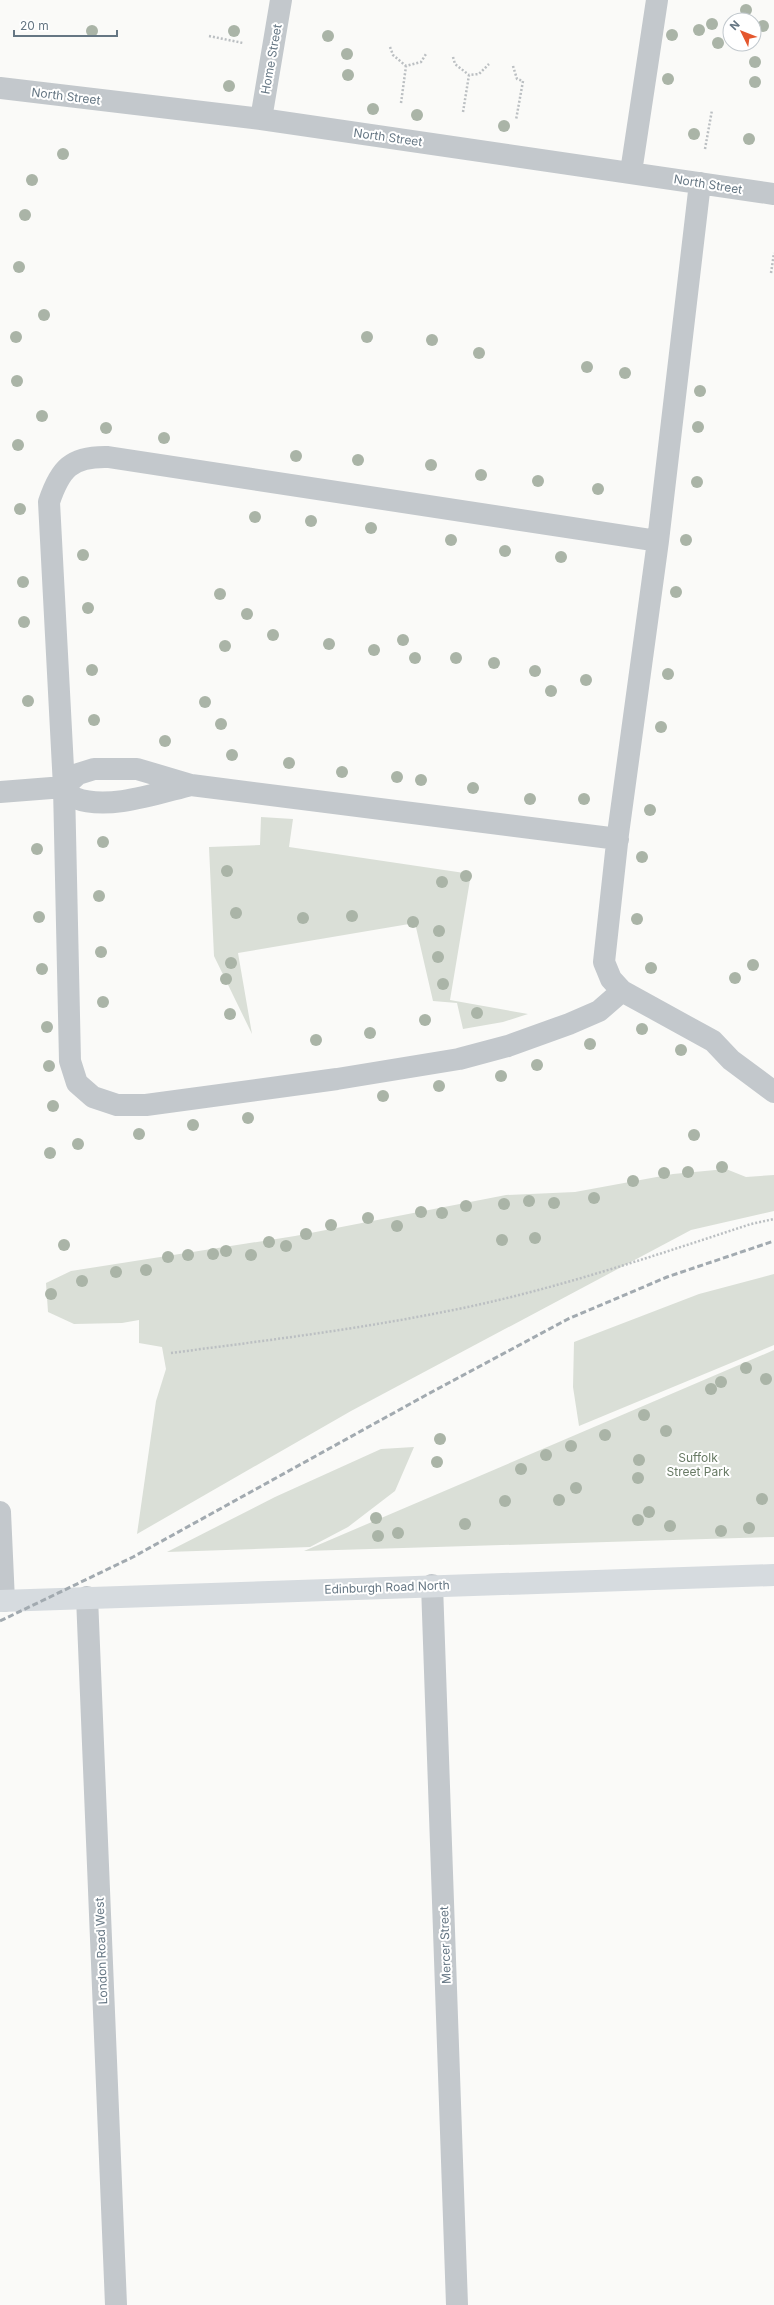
<svg xmlns="http://www.w3.org/2000/svg" width="774" height="2305" viewBox="0 0 774 2305" font-family="Inter,sans-serif">
<style>
.green{fill:#dadfd7}
.lines{fill:none;stroke-linecap:round;stroke-linejoin:round}
.path{stroke:#bbbfc2;stroke-width:2.5;stroke-dasharray:2 2;stroke-linecap:butt}
.minor{stroke:#c3c8cc;stroke-width:22}
.major{stroke:#d6dbdf;stroke-width:22}
.rail{stroke:#a2aab0;stroke-width:3;stroke-dasharray:6 3;stroke-linecap:butt}
.tree{fill:#aab4a7}
.labels{text-anchor:middle;dominant-baseline:central;stroke-width:4;stroke-linejoin:round;paint-order:stroke}
.street-label{font-size:12px;fill:#657683;stroke:#fff}
.park-label{font-size:12px;fill:#687a64;stroke:#fff}
</style>
<rect width="100%" height="100%" fill="#fafaf8"/>
<path class="green" d="M 261,817 L 293,819 L 289,847 L 471,874 L 450,1000 L 528,1014 L 503,1022 L 463,1029 L 457,1003 L 433,1001 L 415,923 L 238,953 L 252,1034 L 214,956 L 209,847 L 260,845 Z
M 726,1169 L 746,1177 L 774,1175 L 774,1211 L 691,1230 L 351,1411 L 137,1534 L 156,1401 L 166,1369 L 162,1347 L 139,1343 L 139,1320 L 122,1323 L 74,1324 L 48,1312 L 46,1283 L 71,1271 L 295,1236 L 506,1195 L 575,1192 L 673,1174 Z
M 774,1274 L 774,1345 L 579,1426 L 573,1387 L 574,1342 L 699,1294 Z
M 774,1350 L 774,1537 L 304,1551 Z
M 414,1447 L 395,1491 L 348,1527 L 310,1547 L 167,1552 L 275,1497 L 381,1449 Z"/>
<g class="lines">
<path class="path" d="M 209,36 L 243,43
M 390,47 L 393,55 L 406,66
M 453,57 L 455,64 L 469,75
M 513,66 L 517,79 L 523,81 L 516,120
M 401,103 L 406,66 L 421,62 L 426,54
M 463,112 L 469,75 L 479,74 L 489,64
M 705,149 L 712,110
M 771,273 L 774,253
M 171,1353 C 262,1341 353,1330 443,1312 C 548,1292 650,1257 751,1224 L 774,1219"/>
<path class="minor" d="M 0,88 L 261,119 L 774,194
M 261,119 L 281,0
M 631,172 L 657,0
M 700,183 L 658,541 L 618,834 L 604,962 L 611,979 L 622,991 L 713,1041 L 731,1060 L 774,1092
M 64,787 C 67,790 71,796 75,798 C 108,811 158,793 191,785
M 0,792 L 64,787 L 78,774 L 94,769 L 137,769 L 191,785 L 618,839
M 622,991 L 599,1011 L 569,1024 L 508,1046 L 459,1059 L 337,1079 L 146,1105 L 117,1105 L 93,1097 L 77,1083 L 70,1061 L 64,787 L 49,502 C 60,469 71,456 108,457 L 658,541
M 0,1512 L 4,1601
M 432,1585 L 457,2305
M 87,1597 L 116,2305"/>
<path class="major" d="M 0,1601 L 774,1575"/>
<path class="rail" d="M 0,1621 L 133,1557 L 428,1394 L 568,1319 L 667,1277 L 774,1241"/>
</g>
<g class="tree">
<circle cx="746" cy="10" r="6"/>
<circle cx="712" cy="24" r="6"/>
<circle cx="763" cy="26" r="6"/>
<circle cx="699" cy="30" r="6"/>
<circle cx="92" cy="31" r="6"/>
<circle cx="234" cy="31" r="6"/>
<circle cx="672" cy="35" r="6"/>
<circle cx="328" cy="36" r="6"/>
<circle cx="718" cy="43" r="6"/>
<circle cx="347" cy="54" r="6"/>
<circle cx="755" cy="62" r="6"/>
<circle cx="348" cy="75" r="6"/>
<circle cx="668" cy="79" r="6"/>
<circle cx="755" cy="82" r="6"/>
<circle cx="229" cy="86" r="6"/>
<circle cx="373" cy="109" r="6"/>
<circle cx="417" cy="115" r="6"/>
<circle cx="504" cy="126" r="6"/>
<circle cx="694" cy="134" r="6"/>
<circle cx="749" cy="139" r="6"/>
<circle cx="63" cy="154" r="6"/>
<circle cx="32" cy="180" r="6"/>
<circle cx="25" cy="215" r="6"/>
<circle cx="19" cy="267" r="6"/>
<circle cx="44" cy="315" r="6"/>
<circle cx="16" cy="337" r="6"/>
<circle cx="367" cy="337" r="6"/>
<circle cx="432" cy="340" r="6"/>
<circle cx="479" cy="353" r="6"/>
<circle cx="587" cy="367" r="6"/>
<circle cx="625" cy="373" r="6"/>
<circle cx="17" cy="381" r="6"/>
<circle cx="700" cy="391" r="6"/>
<circle cx="42" cy="416" r="6"/>
<circle cx="698" cy="427" r="6"/>
<circle cx="106" cy="428" r="6"/>
<circle cx="164" cy="438" r="6"/>
<circle cx="18" cy="445" r="6"/>
<circle cx="296" cy="456" r="6"/>
<circle cx="358" cy="460" r="6"/>
<circle cx="431" cy="465" r="6"/>
<circle cx="481" cy="475" r="6"/>
<circle cx="538" cy="481" r="6"/>
<circle cx="697" cy="482" r="6"/>
<circle cx="598" cy="489" r="6"/>
<circle cx="20" cy="509" r="6"/>
<circle cx="255" cy="517" r="6"/>
<circle cx="311" cy="521" r="6"/>
<circle cx="371" cy="528" r="6"/>
<circle cx="451" cy="540" r="6"/>
<circle cx="686" cy="540" r="6"/>
<circle cx="505" cy="551" r="6"/>
<circle cx="83" cy="555" r="6"/>
<circle cx="561" cy="557" r="6"/>
<circle cx="23" cy="582" r="6"/>
<circle cx="676" cy="592" r="6"/>
<circle cx="220" cy="594" r="6"/>
<circle cx="88" cy="608" r="6"/>
<circle cx="247" cy="614" r="6"/>
<circle cx="24" cy="622" r="6"/>
<circle cx="273" cy="635" r="6"/>
<circle cx="403" cy="640" r="6"/>
<circle cx="329" cy="644" r="6"/>
<circle cx="225" cy="646" r="6"/>
<circle cx="374" cy="650" r="6"/>
<circle cx="415" cy="658" r="6"/>
<circle cx="456" cy="658" r="6"/>
<circle cx="494" cy="663" r="6"/>
<circle cx="92" cy="670" r="6"/>
<circle cx="535" cy="671" r="6"/>
<circle cx="668" cy="674" r="6"/>
<circle cx="586" cy="680" r="6"/>
<circle cx="551" cy="691" r="6"/>
<circle cx="28" cy="701" r="6"/>
<circle cx="205" cy="702" r="6"/>
<circle cx="94" cy="720" r="6"/>
<circle cx="221" cy="724" r="6"/>
<circle cx="661" cy="727" r="6"/>
<circle cx="165" cy="741" r="6"/>
<circle cx="232" cy="755" r="6"/>
<circle cx="289" cy="763" r="6"/>
<circle cx="342" cy="772" r="6"/>
<circle cx="397" cy="777" r="6"/>
<circle cx="421" cy="780" r="6"/>
<circle cx="473" cy="788" r="6"/>
<circle cx="530" cy="799" r="6"/>
<circle cx="584" cy="799" r="6"/>
<circle cx="650" cy="810" r="6"/>
<circle cx="103" cy="842" r="6"/>
<circle cx="37" cy="849" r="6"/>
<circle cx="642" cy="857" r="6"/>
<circle cx="227" cy="871" r="6"/>
<circle cx="466" cy="876" r="6"/>
<circle cx="442" cy="882" r="6"/>
<circle cx="99" cy="896" r="6"/>
<circle cx="236" cy="913" r="6"/>
<circle cx="352" cy="916" r="6"/>
<circle cx="39" cy="917" r="6"/>
<circle cx="303" cy="918" r="6"/>
<circle cx="637" cy="919" r="6"/>
<circle cx="413" cy="922" r="6"/>
<circle cx="439" cy="931" r="6"/>
<circle cx="101" cy="952" r="6"/>
<circle cx="438" cy="957" r="6"/>
<circle cx="231" cy="963" r="6"/>
<circle cx="753" cy="965" r="6"/>
<circle cx="651" cy="968" r="6"/>
<circle cx="42" cy="969" r="6"/>
<circle cx="735" cy="978" r="6"/>
<circle cx="226" cy="979" r="6"/>
<circle cx="443" cy="984" r="6"/>
<circle cx="103" cy="1002" r="6"/>
<circle cx="477" cy="1013" r="6"/>
<circle cx="230" cy="1014" r="6"/>
<circle cx="425" cy="1020" r="6"/>
<circle cx="47" cy="1027" r="6"/>
<circle cx="642" cy="1029" r="6"/>
<circle cx="370" cy="1033" r="6"/>
<circle cx="316" cy="1040" r="6"/>
<circle cx="590" cy="1044" r="6"/>
<circle cx="681" cy="1050" r="6"/>
<circle cx="537" cy="1065" r="6"/>
<circle cx="49" cy="1066" r="6"/>
<circle cx="501" cy="1076" r="6"/>
<circle cx="439" cy="1086" r="6"/>
<circle cx="383" cy="1096" r="6"/>
<circle cx="53" cy="1106" r="6"/>
<circle cx="248" cy="1118" r="6"/>
<circle cx="193" cy="1125" r="6"/>
<circle cx="139" cy="1134" r="6"/>
<circle cx="694" cy="1135" r="6"/>
<circle cx="78" cy="1144" r="6"/>
<circle cx="50" cy="1153" r="6"/>
<circle cx="722" cy="1167" r="6"/>
<circle cx="688" cy="1172" r="6"/>
<circle cx="664" cy="1173" r="6"/>
<circle cx="633" cy="1181" r="6"/>
<circle cx="594" cy="1198" r="6"/>
<circle cx="529" cy="1201" r="6"/>
<circle cx="554" cy="1203" r="6"/>
<circle cx="504" cy="1204" r="6"/>
<circle cx="466" cy="1206" r="6"/>
<circle cx="421" cy="1212" r="6"/>
<circle cx="442" cy="1213" r="6"/>
<circle cx="368" cy="1218" r="6"/>
<circle cx="331" cy="1225" r="6"/>
<circle cx="397" cy="1226" r="6"/>
<circle cx="306" cy="1234" r="6"/>
<circle cx="535" cy="1238" r="6"/>
<circle cx="502" cy="1240" r="6"/>
<circle cx="269" cy="1242" r="6"/>
<circle cx="64" cy="1245" r="6"/>
<circle cx="286" cy="1246" r="6"/>
<circle cx="226" cy="1251" r="6"/>
<circle cx="213" cy="1254" r="6"/>
<circle cx="188" cy="1255" r="6"/>
<circle cx="251" cy="1255" r="6"/>
<circle cx="168" cy="1257" r="6"/>
<circle cx="146" cy="1270" r="6"/>
<circle cx="116" cy="1272" r="6"/>
<circle cx="82" cy="1281" r="6"/>
<circle cx="51" cy="1294" r="6"/>
<circle cx="746" cy="1368" r="6"/>
<circle cx="766" cy="1379" r="6"/>
<circle cx="721" cy="1382" r="6"/>
<circle cx="711" cy="1389" r="6"/>
<circle cx="644" cy="1415" r="6"/>
<circle cx="666" cy="1431" r="6"/>
<circle cx="605" cy="1435" r="6"/>
<circle cx="440" cy="1439" r="6"/>
<circle cx="571" cy="1446" r="6"/>
<circle cx="546" cy="1455" r="6"/>
<circle cx="639" cy="1460" r="6"/>
<circle cx="437" cy="1462" r="6"/>
<circle cx="521" cy="1469" r="6"/>
<circle cx="638" cy="1478" r="6"/>
<circle cx="576" cy="1488" r="6"/>
<circle cx="762" cy="1499" r="6"/>
<circle cx="559" cy="1500" r="6"/>
<circle cx="505" cy="1501" r="6"/>
<circle cx="649" cy="1512" r="6"/>
<circle cx="376" cy="1518" r="6"/>
<circle cx="638" cy="1520" r="6"/>
<circle cx="465" cy="1524" r="6"/>
<circle cx="670" cy="1526" r="6"/>
<circle cx="749" cy="1528" r="6"/>
<circle cx="721" cy="1531" r="6"/>
<circle cx="398" cy="1533" r="6"/>
<circle cx="378" cy="1536" r="6"/>
</g>
<g class="labels">
<g class="street-label">
<text transform="translate(271 59) rotate(-80)">Home Street</text>
<text transform="translate(66 96) rotate(7)">North Street</text>
<text transform="translate(388 137) rotate(8)">North Street</text>
<text transform="translate(708 184) rotate(9)">North Street</text>
<text transform="translate(387 1587) rotate(-2)">Edinburgh Road North</text>
<text transform="translate(445 1945) rotate(-92)">Mercer Street</text>
<text transform="translate(101 1951) rotate(-92)">London Road West</text>
</g>
<g class="park-label">
<text x="698" y="1457">Suffolk<tspan x="698" dy="14">Street Park</tspan></text>
</g>
</g>
<g transform="translate(742 32) rotate(313)"><circle r="19" fill="#ffffff" stroke="#c1c8cd"/>
<path d="M0-3L7 15L0 10L-7 15Z" fill="#e4572e"/>
<text y="-6" font-size="11" font-weight="bold" text-anchor="middle" fill="#657683">N</text>
</g>
<path d="M14 30v6h103v-6" fill="none" stroke="#657683" stroke-width="2"/>
<text x="20" y="30" font-size="12" fill="#657683" stroke="#ffffff" stroke-width="3" paint-order="stroke">20 m</text>
</svg>
